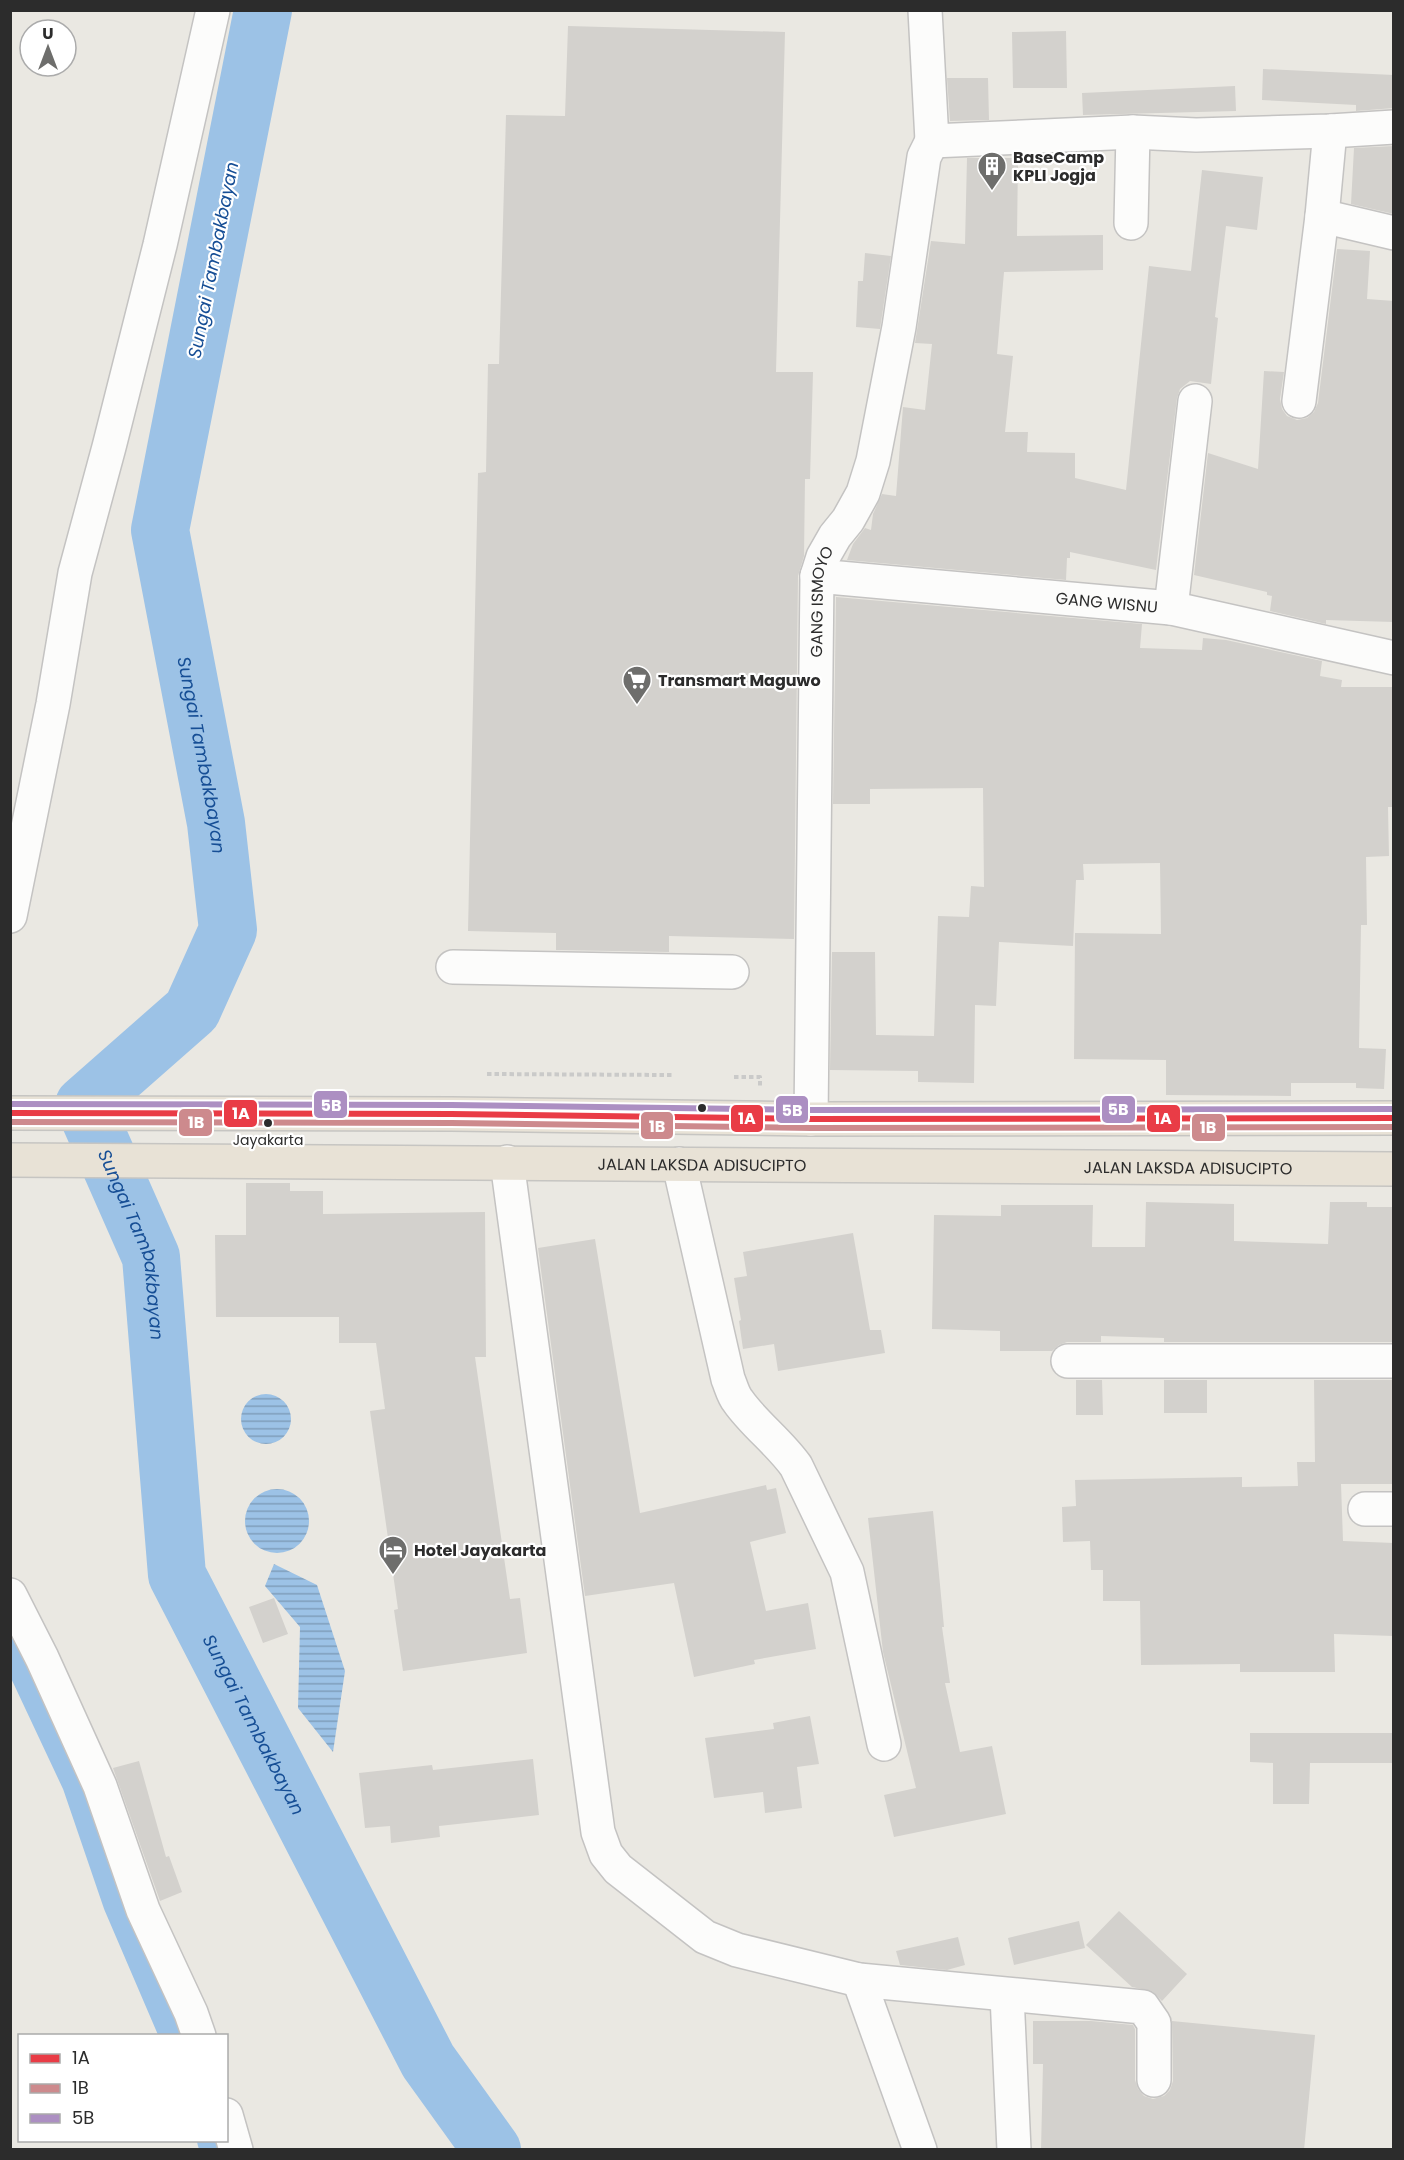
<svg xmlns="http://www.w3.org/2000/svg" width="1404" height="2160" viewBox="0 0 1404 2160" font-family="Poppins,sans-serif">
<style>
.water{fill:url(#water-rules)}
.lines{fill:none;stroke-linecap:round;stroke-linejoin:round}
.canal{stroke:#9cc2e6;stroke-width:34}
.river{stroke:#9cc2e6;stroke-width:58}
.building{fill:#d3d1cd}
.minor-casing{stroke:#c4c3c2;stroke-width:36}
.highway-casing{stroke:#c6c5c2;stroke-width:36}
.path{stroke:#cacac9;stroke-width:4;stroke-dasharray:4.5 3;stroke-linecap:butt}
.minor{stroke:#fcfcfb;stroke-width:33}
.highway{stroke:#e8e2d6;stroke-width:33}
.bus-1-casing{stroke:#fff;stroke-width:10}
.bus-2-casing{stroke:#fff;stroke-width:10}
.bus-3-casing{stroke:#fff;stroke-width:10}
.bus-1{stroke:#e93c46;stroke-width:6}
.bus-2{stroke:#cd8a8d;stroke-width:6}
.bus-3{stroke:#ac8fc2;stroke-width:6}
.bus-dot{fill:#2c2c2c;stroke:#fff;stroke-width:2}
.labels{text-anchor:middle;dominant-baseline:central;stroke-width:4.5;stroke-linejoin:round;paint-order:stroke}
.bus-label{font-size:14px;fill:#2c2c2c;stroke:#fff}
.poi-label{font-size:16px;font-weight:bold;fill:#2c2c2c;stroke:#fff;text-anchor:start}
.street-label{font-size:16px;fill:#2c2c2c;stroke:#fff}
.water-label{font-size:18px;font-style:italic;fill:#164e95;stroke:#fff}
.line-badge{stroke:#fff;stroke-width:2}
.badge-label{font-size:16px;text-anchor:middle;font-weight:bold;fill:#fff}
</style>
<defs>
<pattern id="water-rules" width="6" height="5" patternUnits="userSpaceOnUse" patternTransform="scale(1.5)"><rect width="6" height="5" fill="#9cc2e6"/><path d="M0 2.5h6" fill="none" stroke="#7f9ebb"/></pattern>
</defs>
<rect width="100%" height="100%" fill="#eae8e2"/>
<path class="water" d="M241 1419a25 25 0 1 1 50 0a25 25 0 1 1-50 0Z
M245 1521a32 32 0 1 1 64 0a32 32 0 1 1-64 0Z
M 274,1564 L 317,1585 L 345,1671 L 333,1752 L 298,1708 L 300,1627 L 265,1586 Z"/>
<g class="lines">
<path class="canal" d="M 10,1636 L 79,1783 L 120,1903 L 177,2036
M 214,2140 L 217,2150"/>
<path class="river" id="s1" d="M 263,10 L 160,530 L 216,823 L 228,930 L 192,1010 L 84,1105 L 151,1257 L 177,1575 L 428,2061 L 492,2150"/>
</g>
<path class="building" d="M 568,26 L 785,32 L 776,372 L 813,372 L 810,479 L 805,479 L 804,556 L 798,576 L 794,939 L 669,936 L 669,952 L 556,950 L 556,933 L 468,931 L 478,473 L 486,472 L 488,364 L 499,364 L 506,115 L 565,116 Z
M 1066,31 L 1067,88 L 1013,88 L 1012,32 Z
M 1263,69 L 1394,75 L 1394,108 L 1356,111 L 1356,105 L 1262,100 Z
M 947,78 L 988,78 L 989,120 L 950,121 Z
M 1235,86 L 1236,111 L 1083,115 L 1082,93 Z
M 1394,146 L 1394,214 L 1351,204 L 1354,148 Z
M 967,158 L 1018,158 L 1017,236 L 1103,235 L 1103,270 L 1004,272 L 997,354 L 1013,356 L 1005,432 L 1028,432 L 1027,452 L 1075,453 L 1075,478 L 1126,490 L 1149,266 L 1191,271 L 1202,170 L 1263,177 L 1257,230 L 1226,226 L 1215,317 L 1218,318 L 1211,384 L 1190,381 L 1180,389 L 1177,398 L 1156,570 L 1070,552 L 1070,558 L 1067,558 L 1066,580 L 847,560 L 853,544 L 865,528 L 871,530 L 873,514 L 882,494 L 896,496 L 903,407 L 925,410 L 932,344 L 915,343 L 931,241 L 965,244 Z
M 1337,249 L 1370,251 L 1367,299 L 1394,301 L 1394,622 L 1326,620 L 1326,624 L 1270,611 L 1272,596 L 1267,595 L 1267,592 L 1194,575 L 1208,453 L 1258,469 L 1264,371 L 1284,372 L 1280,399 L 1282,409 L 1287,416 L 1297,420 L 1307,418 L 1314,412 L 1318,403 Z
M 865,253 L 891,256 L 880,329 L 856,327 L 858,281 L 863,281 Z
M 836,597 L 1142,624 L 1140,648 L 1202,650 L 1203,638 L 1226,640 L 1322,661 L 1320,676 L 1342,680 L 1341,687 L 1394,687 L 1394,807 L 1388,807 L 1389,856 L 1366,857 L 1367,925 L 1361,925 L 1359,1048 L 1386,1049 L 1384,1089 L 1356,1088 L 1356,1083 L 1291,1083 L 1291,1096 L 1166,1095 L 1166,1060 L 1074,1059 L 1075,933 L 1161,934 L 1160,863 L 1083,864 L 1084,880 L 1076,880 L 1073,946 L 999,942 L 996,1006 L 975,1005 L 974,1083 L 918,1082 L 918,1071 L 830,1070 L 832,952 L 875,952 L 876,1035 L 934,1036 L 938,916 L 969,917 L 971,886 L 984,887 L 983,788 L 870,789 L 870,804 L 833,804 Z
M 246,1183 L 290,1183 L 290,1191 L 323,1191 L 323,1214 L 485,1212 L 486,1357 L 475,1357 L 510,1599 L 520,1598 L 527,1653 L 403,1671 L 394,1610 L 398,1609 L 370,1411 L 385,1409 L 376,1343 L 339,1343 L 339,1317 L 216,1317 L 215,1235 L 246,1235 Z
M 1146,1202 L 1234,1204 L 1234,1241 L 1328,1244 L 1330,1202 L 1367,1202 L 1367,1207 L 1394,1207 L 1394,1342 L 1164,1342 L 1164,1338 L 1101,1336 L 1101,1342 L 1067,1342 L 1059,1345 L 1052,1351 L 1000,1351 L 1000,1331 L 932,1329 L 934,1215 L 1001,1216 L 1001,1205 L 1093,1205 L 1092,1247 L 1145,1247 Z
M 853,1233 L 870,1330 L 881,1330 L 885,1353 L 778,1371 L 774,1344 L 743,1349 L 739,1321 L 741,1320 L 734,1278 L 747,1276 L 743,1252 Z
M 595,1239 L 640,1513 L 766,1485 L 767,1490 L 776,1488 L 786,1533 L 750,1542 L 766,1611 L 808,1603 L 816,1649 L 754,1660 L 755,1664 L 694,1677 L 674,1583 L 585,1596 L 538,1248 Z
M 1076,1380 L 1102,1380 L 1103,1415 L 1076,1415 Z
M 1164,1380 L 1207,1380 L 1207,1413 L 1164,1413 Z
M 1314,1380 L 1394,1380 L 1394,1484 L 1341,1484 L 1343,1541 L 1394,1543 L 1394,1636 L 1334,1634 L 1335,1672 L 1240,1672 L 1240,1664 L 1141,1665 L 1140,1601 L 1103,1601 L 1103,1570 L 1091,1570 L 1090,1541 L 1063,1542 L 1062,1507 L 1076,1506 L 1075,1480 L 1242,1477 L 1242,1487 L 1298,1486 L 1297,1462 L 1315,1462 Z
M 933,1511 L 944,1627 L 942,1627 L 950,1683 L 945,1683 L 960,1752 L 992,1746 L 1006,1814 L 894,1837 L 884,1795 L 916,1788 L 883,1652 L 868,1518 Z
M 274,1598 L 288,1634 L 263,1643 L 249,1607 Z
M 810,1716 L 819,1764 L 797,1767 L 802,1808 L 765,1813 L 763,1792 L 714,1798 L 705,1738 L 774,1729 L 773,1723 Z
M 1250,1733 L 1394,1733 L 1394,1763 L 1310,1763 L 1309,1804 L 1273,1804 L 1273,1763 L 1250,1762 Z
M 533,1759 L 539,1815 L 439,1826 L 440,1837 L 391,1843 L 390,1826 L 365,1828 L 359,1773 L 432,1765 L 433,1770 Z
M 139,1761 L 166,1857 L 169,1856 L 182,1892 L 160,1901 L 113,1768 Z
M 1119,1911 L 1187,1974 L 1162,2001 L 1152,1991 L 1132,1987 L 1086,1945 Z
M 1079,1921 L 1085,1948 L 1014,1965 L 1008,1938 Z
M 958,1937 L 965,1965 L 947,1970 L 900,1965 L 896,1951 Z
M 1033,2021 L 1091,2021 L 1133,2025 L 1135,2029 L 1135,2080 L 1138,2089 L 1144,2096 L 1153,2099 L 1164,2096 L 1170,2090 L 1173,2081 L 1172,2021 L 1315,2035 L 1304,2150 L 1041,2150 L 1043,2064 L 1033,2064 Z"/>
<g class="lines">
<g class="minor-casing">
<g id="minor">
<path d="M 925,10 L 932,141"/>
<path d="M 932,141 L 1133,132 L 1196,135 L 1330,131 L 1394,127"/>
<path d="M 1322,216 L 1394,233"/>
<path d="M 1131,223 L 1133,132"/>
<path d="M 1299,401 L 1322,216 L 1330,131"/>
<path id="s2" d="M 817,576 L 1171,608 L 1394,658"/>
<path d="M 1171,608 L 1195,401"/>
<path d="M 10,916 L 53,704 L 75,573 L 109,447 L 160,245 L 213,10"/>
<path d="M 453,967 L 732,972"/>
<path id="s3" d="M 811,1119 L 817,576 L 823,557 L 835,536 L 848,520 L 863,493 L 873,461 L 899,327 L 924,157 L 932,141"/>
<path d="M 507,1162 L 598,1832 L 606,1854 L 618,1869 L 705,1937 L 737,1950 L 859,1980 L 1143,2007 L 1154,2023 L 1154,2080"/>
<path d="M 679,1164 L 728,1379 C 731,1386 733,1395 738,1401 C 754,1424 779,1442 796,1466 L 847,1572 L 884,1744"/>
<path d="M 1068,1361 L 1394,1361"/>
<path d="M 1365,1509 L 1394,1509"/>
<path d="M 10,1595 L 42,1658 L 100,1786 L 143,1910 L 191,2013 L 199,2036"/>
<path d="M 859,1980 L 920,2150"/>
<path d="M 1007,1995 L 1014,2150"/>
<path d="M 226,2115 L 236,2150"/>
</g>
</g>
<g class="highway-casing">
<g id="highway">
<path d="M 10,1113 L 451,1114 L 811,1119 L 1394,1118"/>
<path id="s4" d="M 10,1160 L 1394,1169"/>
</g>
</g>
<path class="path" d="M 487,1074 L 672,1075
M 734,1077 L 760,1077 L 760,1086"/>
<use href="#minor" class="minor"/>
<use href="#highway" class="highway"/>
<g class="bus-1-casing">
<path id="bus-1" d="M 10,1113 L 451,1114 L 811,1119 L 1394,1118"/>
</g>
<g class="bus-2-casing">
<path id="bus-2" d="M 10,1122 L 451,1123 L 811,1128 L 1394,1127"/>
</g>
<g class="bus-3-casing">
<path id="bus-3" d="M 10,1104 L 451,1105 L 811,1110 L 1394,1109"/>
</g>
<use href="#bus-1" class="bus-1"/>
<use href="#bus-2" class="bus-2"/>
<use href="#bus-3" class="bus-3"/>
</g>
<defs>
<g id="building-pin" transform="scale(1.5)"><path d="M0 17L-7.5 6A9.5 9.5 0 1 1 7.5 6Z" fill="#6e6e6c" stroke="#fff"/><path d="M-4-6H4V6H1V3H-1V6H-4ZM-2.5-4.3h1.7v1.8h-1.7ZM.8-4.3h1.7v1.8H.8ZM-2.5-1h1.7V.8h-1.7ZM.8-1h1.7V.8H.8Z" fill="#fff"/></g>
<g id="supermarket-pin" transform="scale(1.5)"><path d="M0 17L-7.5 6A9.5 9.5 0 1 1 7.5 6Z" fill="#6e6e6c" stroke="#fff"/><path d="M-6-5.5h2.5l.6 2H6L4.5 2H-2.5L-4.4-4H-6ZM-1.5 3.2a1.3 1.3 0 1 0 .1 0ZM3 3.2a1.3 1.3 0 1 0 .1 0Z" fill="#fff"/></g>
<g id="hotel-pin" transform="scale(1.5)"><path d="M0 17L-7.5 6A9.5 9.5 0 1 1 7.5 6Z" fill="#6e6e6c" stroke="#fff"/><path d="M-6-4.5h1.5V1H6V5H4.5V3h-9V5H-6ZM-4 0a1.8 1.8 0 1 1 3.6 0ZM.5 0V-2.5h3Q6-2.5 6 0Z" fill="#fff"/></g>
</defs>
<g fill-rule="evenodd">
<use href="#building-pin" x="992" y="166"/>
<use href="#supermarket-pin" x="637" y="680"/>
<use href="#hotel-pin" x="393" y="1550"/>
</g>
<g class="bus-dot">
<circle cx="702" cy="1108" r="5"/>
<circle cx="268" cy="1123" r="5"/>
</g>
<g class="labels">
<g class="bus-label">
<text x="268" y="1140">Jayakarta</text>
</g>
<g class="poi-label">
<text x="1013" y="157">BaseCamp<tspan x="1013" dy="18">KPLI Jogja</tspan></text>
<text x="658" y="680">Transmart Maguwo</text>
<text x="414" y="1550">Hotel Jayakarta</text>
</g>
<g class="street-label">
<text stroke="none"><textPath href="#s2" startOffset="291">GANG WISNU</textPath></text>
<text stroke="none"><textPath href="#s3" startOffset="518">GANG ISMOYO</textPath></text>
<text stroke="none"><textPath href="#s4" startOffset="692">JALAN LAKSDA ADISUCIPTO</textPath></text>
<text stroke="none"><textPath href="#s4" startOffset="1178">JALAN LAKSDA ADISUCIPTO</textPath></text>
</g>
<g class="water-label">
<text transform="translate(213 260) rotate(-79)">Sungai Tambakbayan</text>
<text stroke="none"><textPath href="#s1" startOffset="759">Sungai Tambakbayan</textPath></text>
<text stroke="none"><textPath href="#s1" startOffset="1317">Sungai Tambakbayan</textPath></text>
<text stroke="none"><textPath href="#s1" startOffset="1821">Sungai Tambakbayan</textPath></text>
</g>
</g>
<g class="line-badge">
<rect x="313" y="1090" width="35" height="29" rx="6" fill="#ac8fc2"/>
<rect x="1101" y="1095" width="35" height="29" rx="6" fill="#ac8fc2"/>
<rect x="775" y="1095" width="34" height="29" rx="6" fill="#ac8fc2"/>
<rect x="223" y="1099" width="35" height="29" rx="6" fill="#e93c46"/>
<rect x="730" y="1104" width="34" height="29" rx="6" fill="#e93c46"/>
<rect x="1146" y="1104" width="35" height="29" rx="6" fill="#e93c46"/>
<rect x="178" y="1108" width="35" height="29" rx="6" fill="#cd8a8d"/>
<rect x="640" y="1111" width="34" height="29" rx="6" fill="#cd8a8d"/>
<rect x="1191" y="1113" width="35" height="29" rx="6" fill="#cd8a8d"/>
</g>
<g class="badge-label">
<text x="331" y="1111">5B</text>
<text x="1118" y="1115">5B</text>
<text x="792" y="1116">5B</text>
<text x="241" y="1119">1A</text>
<text x="747" y="1124">1A</text>
<text x="1163" y="1124">1A</text>
<text x="196" y="1128">1B</text>
<text x="657" y="1132">1B</text>
<text x="1208" y="1133">1B</text>
</g>
<rect width="1404" height="2160" fill="none" stroke="#2c2c2c" stroke-width="24"/>
<rect x="18" y="2034" width="210" height="108" fill="#ffffff" stroke="#ababab" stroke-width="1.5"/>
<rect x="30" y="2054" width="30" height="9" fill="#e93c46" stroke="#ababab" stroke-width="1.5"/>
<text x="72" y="2064" font-size="18" fill="#2c2c2c">1A</text>
<rect x="30" y="2084" width="30" height="9" fill="#cd8a8d" stroke="#ababab" stroke-width="1.5"/>
<text x="72" y="2094" font-size="18" fill="#2c2c2c">1B</text>
<rect x="30" y="2114" width="30" height="9" fill="#ac8fc2" stroke="#ababab" stroke-width="1.5"/>
<text x="72" y="2124" font-size="18" fill="#2c2c2c">5B</text>
<g transform="translate(48 48)"><circle r="28" fill="#ffffff" stroke="#ababab" stroke-width="1.5"/>
<path d="M0-4.5L10 22L0 15L-10 22Z" fill="#6e6e6c"/>
<text y="-9" font-size="16" font-weight="bold" text-anchor="middle" fill="#2c2c2c">U</text>
</g>
</svg>
